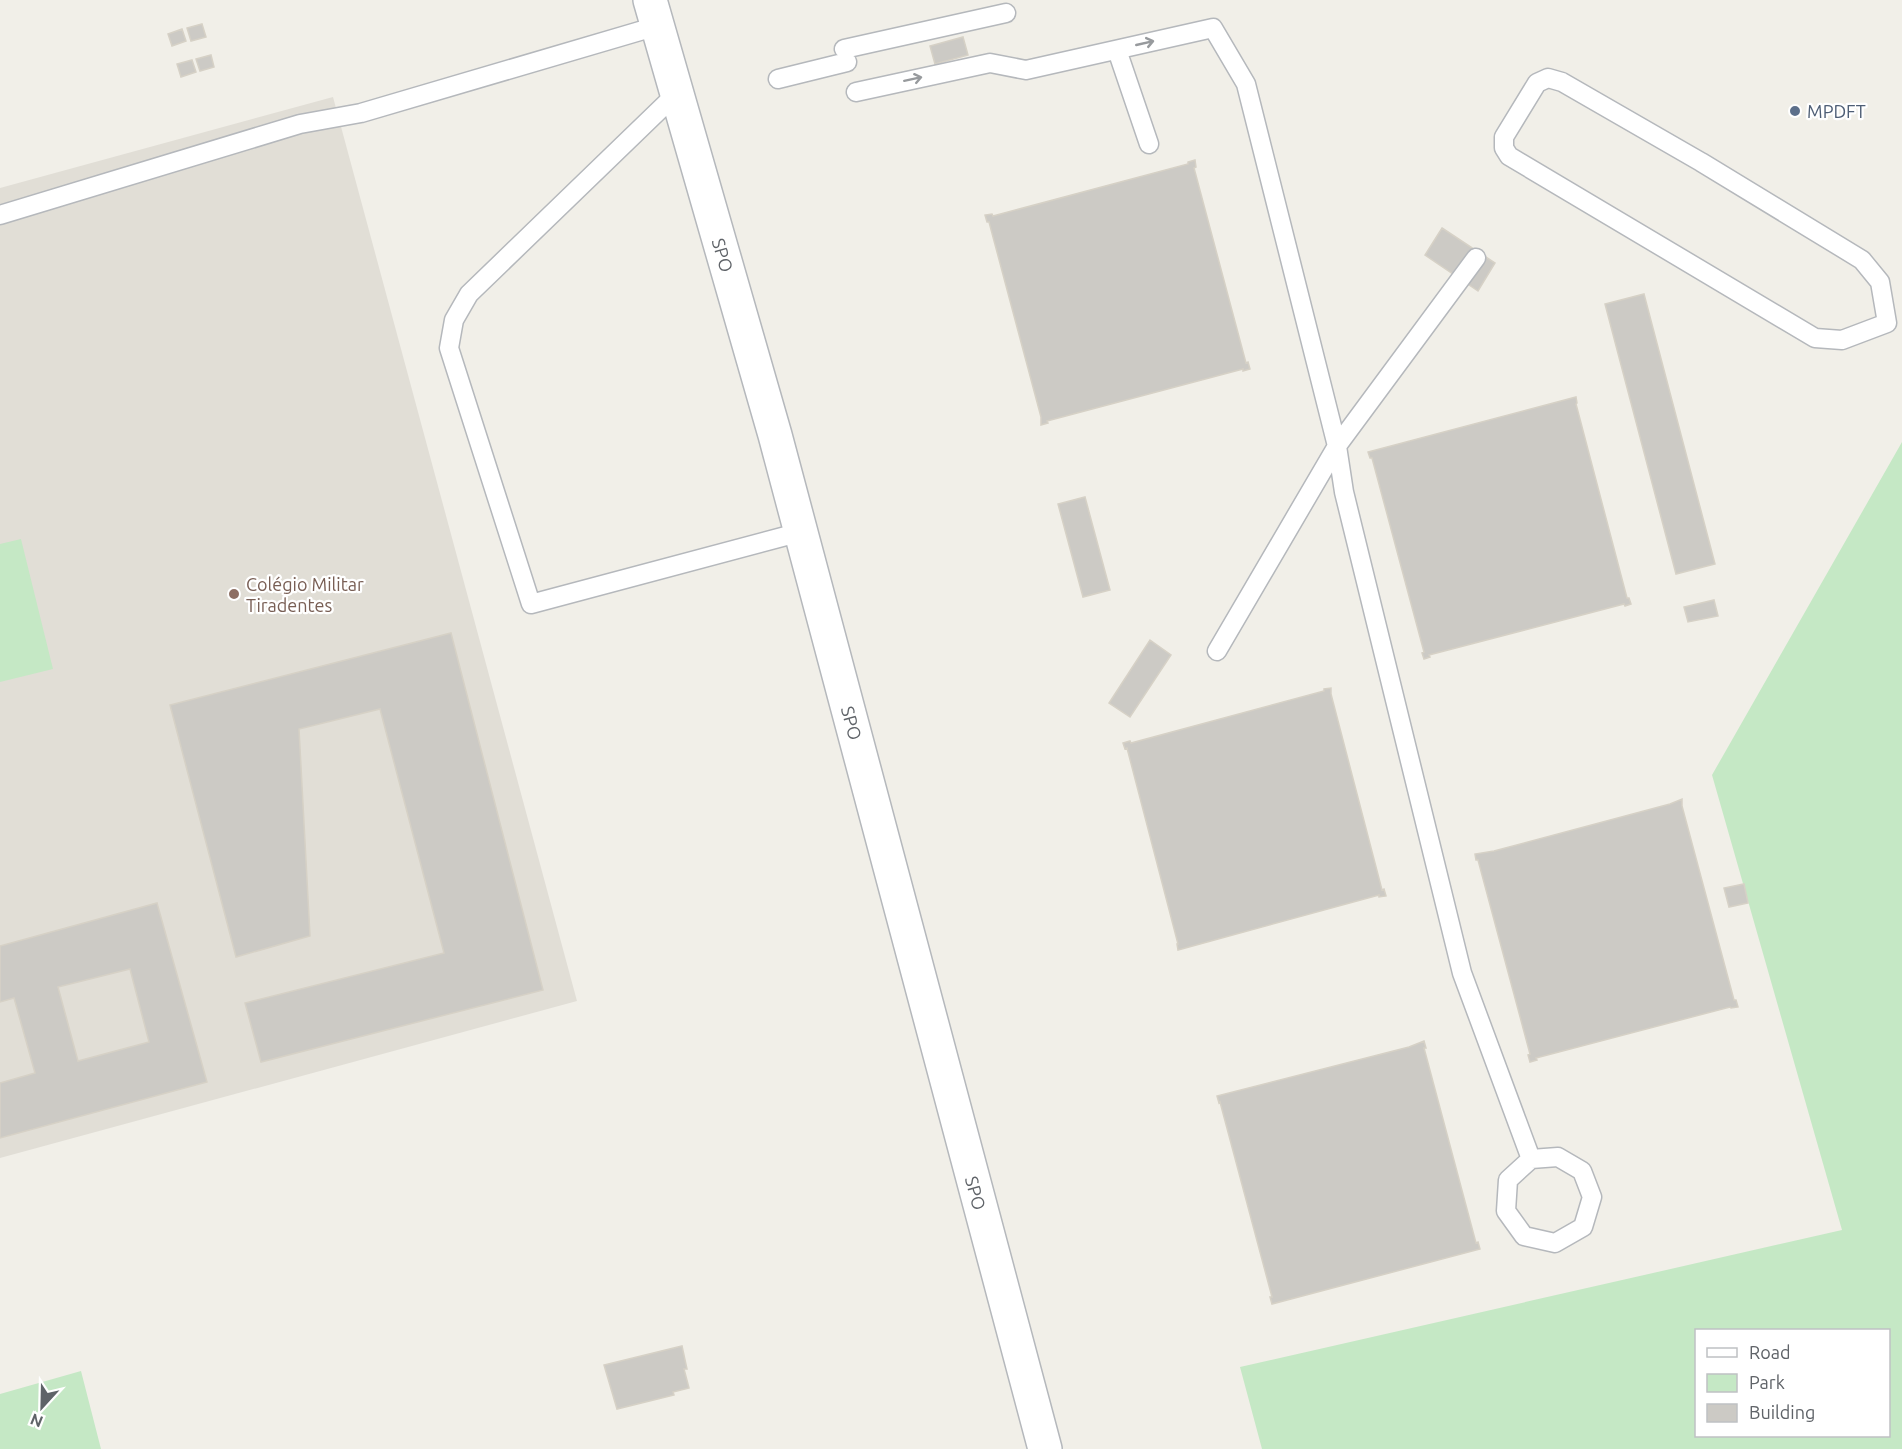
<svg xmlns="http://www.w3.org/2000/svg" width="1902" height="1449" viewBox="0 0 1902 1449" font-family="Ubuntu,sans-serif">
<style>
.education{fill:#e1ded6}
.green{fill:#c5e8c5;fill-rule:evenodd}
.building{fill:#cccac5;stroke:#d6d1c6;stroke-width:1.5;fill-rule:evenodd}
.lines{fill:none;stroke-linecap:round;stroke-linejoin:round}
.service-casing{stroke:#b5b8bc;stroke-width:21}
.tertiary-casing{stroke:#b5b8bc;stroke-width:36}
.service{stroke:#fff;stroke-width:18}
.tertiary{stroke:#fff;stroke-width:33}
.oneway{stroke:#979a9d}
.service-dot{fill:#5c6f8a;stroke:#fff;stroke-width:2}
.education-dot{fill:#8d6e63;stroke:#fff;stroke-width:2}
.labels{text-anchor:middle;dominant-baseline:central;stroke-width:4.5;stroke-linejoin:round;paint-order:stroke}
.service-label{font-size:18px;fill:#4e5e75;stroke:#fff;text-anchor:start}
.street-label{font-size:18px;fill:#5f6368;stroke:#fff}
.education-label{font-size:18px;fill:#785e54;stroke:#fff;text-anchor:start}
</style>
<rect width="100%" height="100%" fill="#f1efe8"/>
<path class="education" d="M 333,97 L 577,1001 L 0,1158 L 0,188 Z"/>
<path class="green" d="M 1902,442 L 1902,1449 L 1262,1449 L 1240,1367 L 1842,1230 L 1712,775 ZM 1696,1330 L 1888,1330 L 1888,1436 L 1696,1436 Z
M 21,539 L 53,669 L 0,682 L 0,544 Z
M 81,1371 L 101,1449 L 0,1449 L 0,1394 Z"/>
<path class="building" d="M 202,24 L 206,37 L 191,41 L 187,28 Z
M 182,29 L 186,41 L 172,46 L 168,34 Z
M 963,37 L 968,55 L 935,64 L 930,46 Z
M 211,55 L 214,67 L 200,71 L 196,59 Z
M 192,60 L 196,72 L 181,77 L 177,64 Z
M 1195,160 L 1196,167 L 1194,168 L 1246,363 L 1248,362 L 1250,369 L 1243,371 L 1243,369 L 1047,421 L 1048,423 L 1041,425 L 1041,417 L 989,222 L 987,222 L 985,215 L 992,214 L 993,216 L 1188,164 L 1188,162 Z
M 1442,228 L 1495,263 L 1478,291 L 1425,255 Z
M 1644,294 L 1715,564 L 1676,574 L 1605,304 Z
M 1576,397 L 1577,403 L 1576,404 L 1627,598 L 1629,598 L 1631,604 L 1625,606 L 1624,604 L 1429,655 L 1430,657 L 1424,659 L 1422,653 L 1424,652 L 1372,458 L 1370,458 L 1368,452 Z
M 1085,497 L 1110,590 L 1083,597 L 1058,504 Z
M 1714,600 L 1718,616 L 1688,622 L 1684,607 Z
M 451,633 L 543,990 L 261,1062 L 245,1003 L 444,953 L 380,709 L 299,729 L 310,936 L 236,957 L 170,705 Z
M 1150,640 L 1171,655 L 1130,717 L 1109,703 Z
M 1331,688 L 1331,694 L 1382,890 L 1384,889 L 1386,896 L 1379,897 L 1379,895 L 1178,950 L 1177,944 L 1178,944 L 1127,748 L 1125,749 L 1123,743 L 1130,741 L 1131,743 L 1324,691 L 1324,689 Z
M 1682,799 L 1682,806 L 1734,1000 L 1736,1000 L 1738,1007 L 1731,1008 L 1730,1007 L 1536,1058 L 1537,1060 L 1530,1062 L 1528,1055 L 1530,1054 L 1478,860 L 1476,860 L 1475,854 L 1494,851 L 1670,804 Z
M 1744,884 L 1748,903 L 1729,907 L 1724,888 Z
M 157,903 L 207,1082 L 0,1138 L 0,1083 L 35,1073 L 14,998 L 0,1002 L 0,946 ZM 130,969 L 149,1042 L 78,1061 L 58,987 Z
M 1424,1041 L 1426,1048 L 1424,1048 L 1476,1243 L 1478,1242 L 1480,1249 L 1272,1304 L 1270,1297 L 1272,1297 L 1220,1102 L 1219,1103 L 1217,1096 L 1409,1047 Z
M 682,1346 L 687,1369 L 684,1369 L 689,1388 L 673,1392 L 674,1395 L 617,1409 L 604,1365 Z"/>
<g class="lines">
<g class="service-casing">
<path id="service" d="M 844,49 L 1006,13
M 1117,50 L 1149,144
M 1548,78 L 1562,82 L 1701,162 L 1862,260 L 1880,282 L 1887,323 L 1842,340 L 1815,338 L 1509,156 L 1504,148 L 1504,137 L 1537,83 Z
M 778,79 L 847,62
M 856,92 L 990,63 L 1026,70 L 1213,28 L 1246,84 L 1337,446 L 1344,492 L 1462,973 L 1531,1159
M 677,93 L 469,294 L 454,320 L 449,348 L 531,604 L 801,532
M 0,215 L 300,124 L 361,113 L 657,26
M 1217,651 L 1337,446 L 1476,258
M 1558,1157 L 1582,1171 L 1592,1197 L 1583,1227 L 1555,1243 L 1524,1236 L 1506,1211 L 1508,1180 L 1531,1159 Z"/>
</g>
<g class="tertiary-casing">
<path id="tertiary" d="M 650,0 L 775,435 L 1045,1449"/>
</g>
<use href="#service" class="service"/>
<use href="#tertiary" class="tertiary"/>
</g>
<defs><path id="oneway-shaft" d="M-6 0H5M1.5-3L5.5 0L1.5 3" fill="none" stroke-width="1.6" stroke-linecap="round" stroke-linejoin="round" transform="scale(1.5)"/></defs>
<g class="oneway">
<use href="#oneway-shaft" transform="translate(1145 43) rotate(-13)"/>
<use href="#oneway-shaft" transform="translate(913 79) rotate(-12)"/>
</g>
<circle class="service-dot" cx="1795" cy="111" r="6"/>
<circle class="education-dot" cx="234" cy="594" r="6"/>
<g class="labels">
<g class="service-label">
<text x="1807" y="111">MPDFT</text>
</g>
<g class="street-label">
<text transform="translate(723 255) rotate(74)">SPO</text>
<text transform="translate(852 723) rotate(75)">SPO</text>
<text transform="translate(976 1193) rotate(75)">SPO</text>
</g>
<g class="education-label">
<text x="246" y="584">Colégio Militar<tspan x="246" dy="21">Tiradentes</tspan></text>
</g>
</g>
<rect x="1695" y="1329" width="195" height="108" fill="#ffffff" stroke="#bfc1c3" stroke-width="1.5"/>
<rect x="1707" y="1348" width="30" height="9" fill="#ffffff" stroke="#bfc1c3" stroke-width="1.5"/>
<text x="1749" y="1359" font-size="18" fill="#5f6368">Road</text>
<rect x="1707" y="1374" width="30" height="18" fill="#c5e8c5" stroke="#bfc1c3" stroke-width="1.5"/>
<text x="1749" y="1389" font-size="18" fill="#5f6368">Park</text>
<rect x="1707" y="1404" width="30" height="18" fill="#cccac5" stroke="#bfc1c3" stroke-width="1.5"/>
<text x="1749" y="1419" font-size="18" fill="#5f6368">Building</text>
<g transform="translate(42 1407) rotate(202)" stroke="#ffffff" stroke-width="4.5" paint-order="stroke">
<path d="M0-4.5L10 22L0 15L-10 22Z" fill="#5f6368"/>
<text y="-9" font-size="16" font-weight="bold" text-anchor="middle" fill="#5f6368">N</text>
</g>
</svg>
